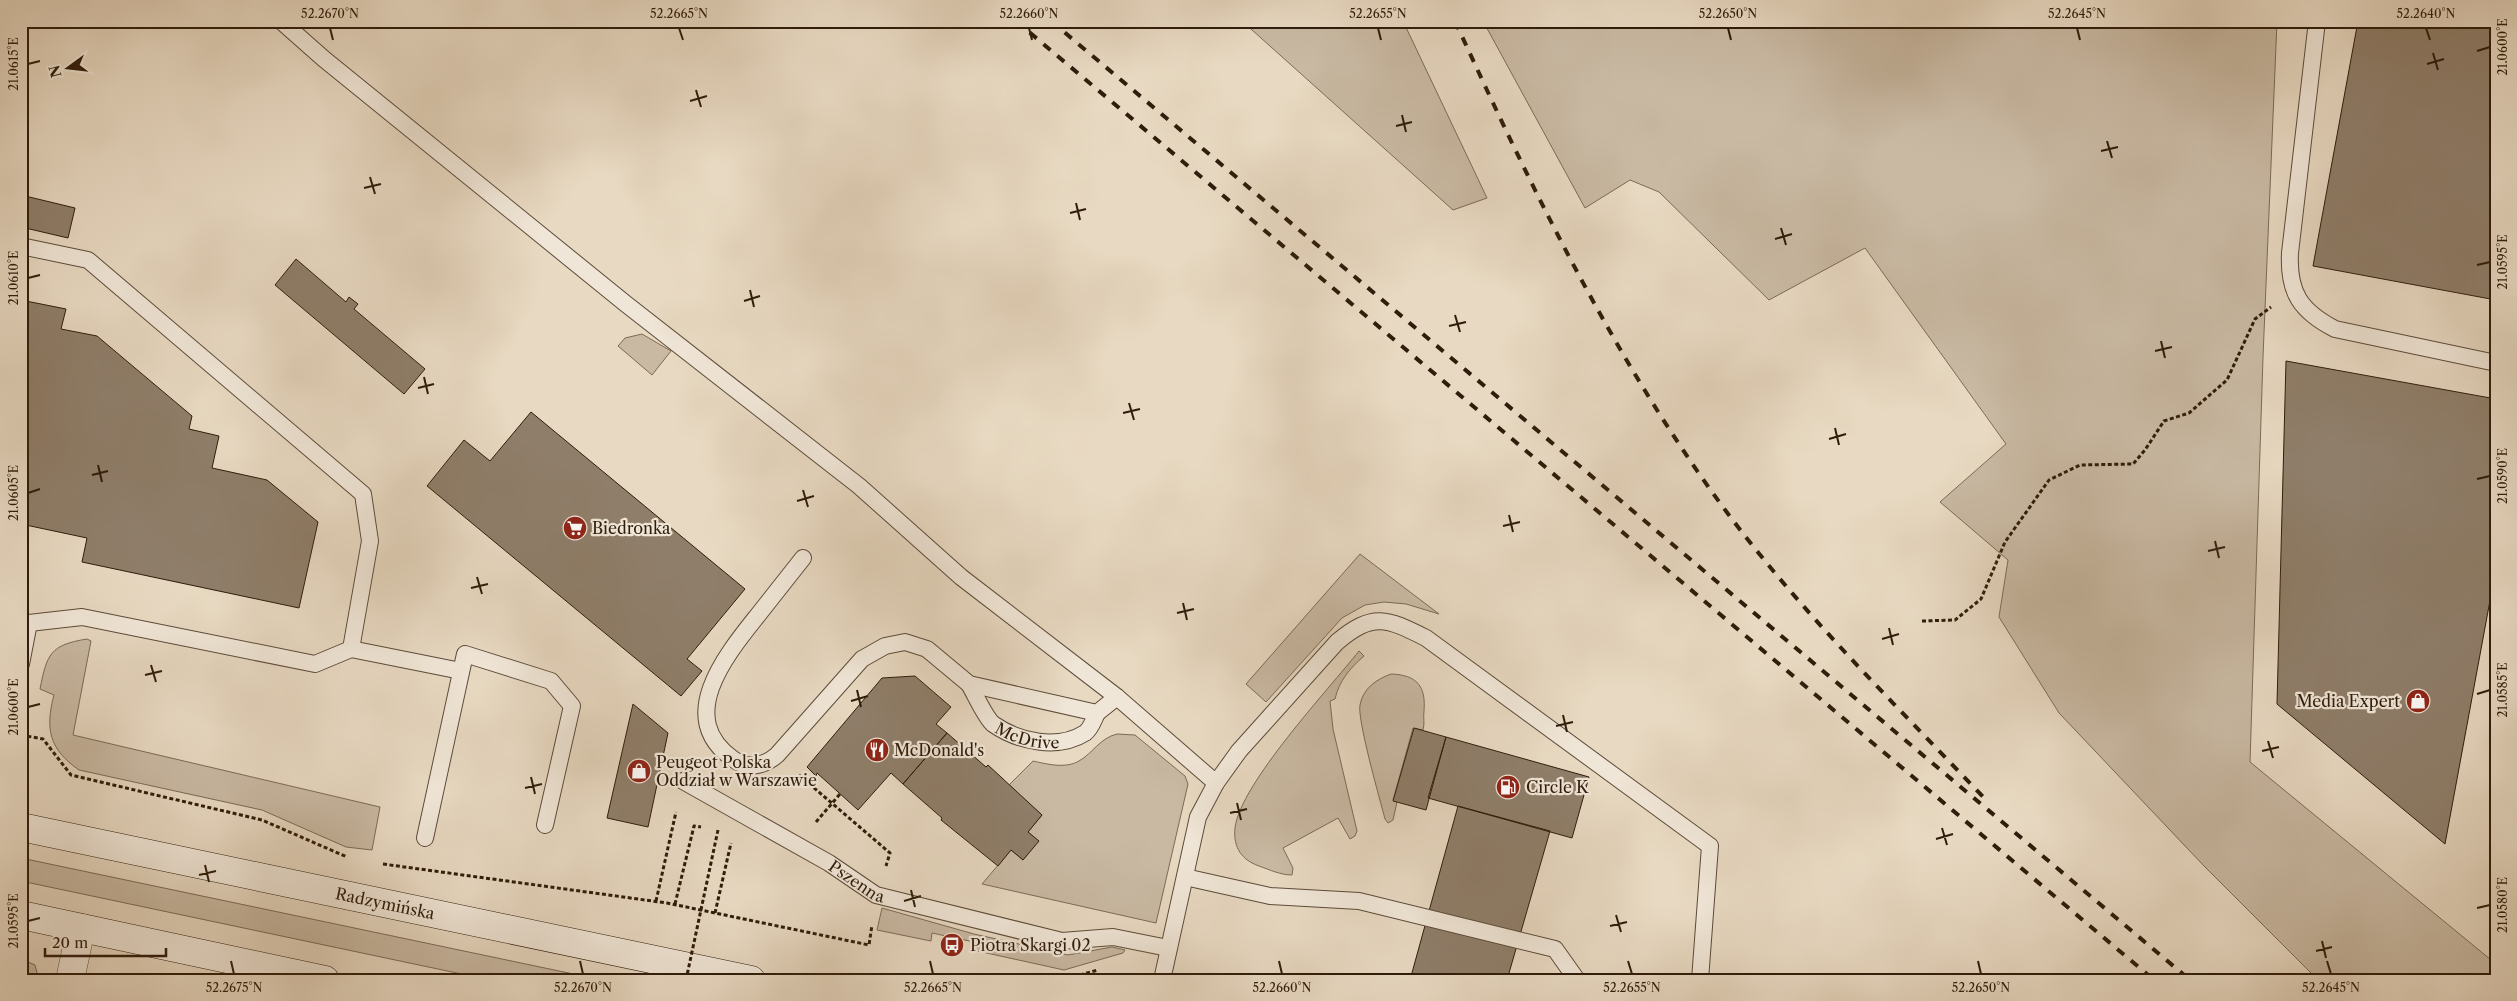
<svg xmlns="http://www.w3.org/2000/svg" width="2517" height="1001" viewBox="0 0 2517 1001" font-family="'Libre Caslon Text',serif">
<style>
.green{fill:#c9b9a3;stroke:#7c6a57}
.building{fill:#8f7e6a;stroke:#2f1c0b}
.lines{fill:none;stroke-linecap:round;stroke-linejoin:round}
.lane-casing{stroke:#5d4b39;stroke-width:18}
.street-casing{stroke:#5d4b39;stroke-width:29}
.secondary-casing{stroke:#2f1c0b;stroke-width:29}
.path{stroke:#2f1c0b;stroke-width:3;stroke-dasharray:4 2.5;stroke-linecap:butt}
.lane{stroke:#f0e6d7;stroke-width:16}
.street{stroke:#f0e6d7;stroke-width:28}
.secondary{stroke:#f0e6d7;stroke-width:28}
.rail{stroke:#2f1c0b;stroke-width:4;stroke-dasharray:9 9;stroke-linecap:butt}
.path-bridge{stroke:#2f1c0b;stroke-width:3;stroke-dasharray:4 2.5;stroke-linecap:butt}
.ticks{fill:none;stroke:#2f1c0b;stroke-width:2}
.labels{text-anchor:middle;dominant-baseline:central;stroke-width:4.5;stroke-linejoin:round;paint-order:stroke}
.poi-label{font-size:16px;fill:#2f1c0b;stroke:#f0e6d7;text-anchor:start}
.street-label{font-size:16px;fill:#2f1c0b;stroke:#f0e6d7}
.neatline{fill:none;stroke:#2f1c0b;stroke-width:2}
.ticks-label{font-size:12px;text-anchor:middle;fill:#2f1c0b}
</style>
<rect width="100%" height="100%" fill="#e8d9c2"/>
<filter id="stains"><feTurbulence type="fractalNoise" baseFrequency=".004" numOctaves="4"/><feColorMatrix values="0 0 0 0 .2 0 0 0 0 .09 0 0 0 0 .02 0 0 0 .5 -.17"/></filter>
<radialGradient id="worn" r=".72"><stop offset=".6" stop-color="#630" stop-opacity="0"/><stop offset="1" stop-color="#630" stop-opacity=".3"/></radialGradient>
<path class="green" d="M 1242,21 L 1403,21 L 1487,198 L 1453,210 Z
M 1483,21 L 2277,21 L 2263,357 L 2250,762 L 2496,964 L 2496,980 L 2317,979 L 2205,867 L 2059,713 L 1999,617 L 2008,560 L 1940,502 L 2006,444 L 1865,248 L 1769,300 L 1659,192 L 1630,180 L 1585,208 Z
M 642,334 L 671,351 L 652,375 L 618,346 L 625,338 Z
M 1360,554 L 1439,614 L 1406,604 L 1384,602 L 1365,605 L 1342,618 L 1266,702 L 1246,684 Z
M 87,639 L 91,641 L 73,735 L 380,807 L 372,850 L 346,847 L 262,810 L 79,770 C 49,749 45,729 54,695 L 40,689 C 47,654 50,645 87,639 Z
M 1359,651 L 1364,656 C 1350,668 1339,681 1335,699 L 1330,701 L 1333,729 L 1357,831 L 1355,836 L 1350,839 L 1338,818 L 1283,848 L 1293,868 L 1292,875 C 1281,875 1270,870 1259,866 C 1242,860 1233,848 1235,828 C 1240,784 1329,689 1359,651 Z
M 1391,674 C 1417,675 1426,686 1424,711 C 1423,718 1425,723 1423,730 L 1413,728 L 1393,800 L 1397,802 L 1393,820 L 1388,823 L 1385,819 C 1380,800 1357,719 1360,705 C 1363,688 1377,679 1391,674 Z
M 1117,734 L 1135,735 L 1185,776 L 1188,784 L 1156,923 L 982,884 L 1011,850 L 1023,860 L 1038,841 L 1028,832 L 1042,815 L 1008,786 L 1033,761 C 1047,764 1065,769 1079,761 C 1093,753 1100,738 1117,734 Z
M 21,858 L 602,980 L 490,980 L 21,881 Z
M 882,908 L 974,934 L 1068,955 L 1112,947 L 1125,950 L 1123,953 L 1064,970 L 973,950 L 974,942 L 932,933 L 931,941 L 877,930 Z
M 21,959 L 35,965 L 39,980 L 21,980 Z"/>
<path class="building" d="M 2358,21 L 2496,21 L 2496,300 L 2313,266 Z
M 21,195 L 75,208 L 68,238 L 21,227 Z
M 296,259 L 346,302 L 349,297 L 358,304 L 354,309 L 425,369 L 404,394 L 275,285 Z
M 21,300 L 66,309 L 61,329 L 97,336 L 192,416 L 189,429 L 219,436 L 212,468 L 267,480 L 318,522 L 299,608 L 82,562 L 87,538 L 21,524 Z
M 2286,361 L 2496,399 L 2496,568 L 2445,844 L 2277,704 Z
M 531,412 L 745,589 L 687,659 L 702,671 L 681,696 L 427,486 L 464,440 L 490,461 Z
M 915,676 L 951,707 L 936,724 L 947,733 L 903,784 L 891,773 L 858,810 L 817,773 L 816,776 L 807,767 L 882,678 Z
M 633,704 L 668,733 L 648,827 L 607,818 Z
M 1414,728 L 1446,737 L 1426,810 L 1393,801 Z
M 947,733 L 986,767 L 988,765 L 1042,815 L 1028,832 L 1039,841 L 1023,860 L 1011,850 L 998,866 L 941,820 L 942,818 L 903,784 Z
M 1446,737 L 1589,777 L 1572,838 L 1428,798 Z
M 1458,806 L 1550,831 L 1507,980 L 1410,980 Z"/>
<g class="lines">
<g class="lane-casing">
<g id="lane">
<path d="M 281,21 L 324,59 L 626,304 L 859,486 L 961,577 L 1117,697 L 1216,783"/>
<path d="M 2317,21 L 2290,253 C 2288,292 2300,311 2335,329 L 2496,363"/>
<path d="M 21,246 L 88,260 L 363,494 L 370,541 L 351,649 L 315,664 L 82,617 L 29,623 L 21,621"/>
<path d="M 803,558 C 788,577 773,596 758,615 C 727,654 674,717 733,759 C 748,770 764,766 777,755 L 862,659 L 885,646 L 905,642 L 927,649 L 969,684 L 1097,713 L 1117,697"/>
<path d="M 351,649 L 461,671"/>
<path d="M 21,664 L 29,623"/>
<path id="s1" d="M 969,684 C 975,694 985,717 993,724 C 1019,742 1058,750 1085,733 C 1091,729 1094,719 1097,713"/>
<path id="s2" d="M 683,781 L 829,863 L 876,895 L 1062,941 L 1113,937 L 1168,948"/>
<path d="M 425,838 L 465,654 L 551,681 L 572,706 L 545,825"/>
<path d="M 1185,877 L 1270,896 L 1359,901 L 1555,949 L 1577,980"/>
<path d="M 1162,980 L 1198,817 L 1216,783 L 1239,751 L 1337,642 C 1373,612 1386,618 1426,638 L 1710,846 L 1700,980"/>
</g>
</g>
<g class="street-casing">
<path id="street" d="M 70,980 L 81,928"/>
</g>
<g class="secondary-casing">
<g id="secondary">
<path id="s3" d="M 21,827 L 751,980"/>
<path d="M 21,915 L 325,980"/>
</g>
</g>
<path class="path" d="M 1922,621 L 1955,620 L 1981,599 L 2005,542 L 2049,480 L 2080,465 L 2133,464 L 2145,450 L 2164,421 L 2189,413 L 2227,380 L 2255,319 L 2271,307
M 21,735 L 43,739 L 71,775 L 262,820 L 347,857
M 799,775 L 890,853 L 886,866
M 816,822 L 840,794
M 383,864 L 667,903 L 869,945 L 872,925
M 656,901 L 676,812
M 675,904 L 694,826 L 701,827
M 715,913 L 731,843
M 1061,980 L 1098,970"/>
<use href="#lane" class="lane"/>
<use href="#street" class="street"/>
<use href="#secondary" class="secondary"/>
<path class="rail" d="M 1016,21 L 2154,980
M 1051,21 L 2190,980
M 1455,21 C 1531,187 1612,355 1720,503 C 1799,611 1896,705 1988,802"/>
<path class="path-bridge" d="M 686,980 L 718,830"/>
</g>
<path class="ticks" d="M 330,28 L 333,40M 679,28 L 683,40M 1029,28 L 1032,40M 1378,28 L 1381,40M 1728,28 L 1731,40M 2077,28 L 2080,40M 2426,28 L 2430,40M 2477,51 L 2490,47M 2433,53 L 2438,70M 28,64 L 40,61M 2427,64 L 2444,59M 696,90 L 701,107M 690,101 L 707,96M 1402,115 L 1406,132M 1396,126 L 1412,122M 2107,141 L 2112,158M 2101,151 L 2118,147M 370,177 L 375,194M 364,188 L 381,184M 1076,203 L 1080,220M 1070,213 L 1086,209M 1781,228 L 1786,245M 1775,239 L 1792,234M 2477,265 L 2490,262M 28,278 L 40,275M 750,290 L 754,307M 744,301 L 760,296M 1455,315 L 1460,332M 1449,326 L 1466,322M 2161,341 L 2165,358M 2155,351 L 2172,347M 424,377 L 428,394M 418,388 L 434,384M 1129,403 L 1134,420M 1123,413 L 1140,409M 1835,428 L 1839,445M 1829,439 L 1846,434M 98,465 L 102,482M 92,475 L 108,471M 2477,479 L 2490,476M 803,490 L 808,507M 28,493 L 40,489M 797,501 L 814,496M 1509,515 L 1513,532M 1503,526 L 1520,522M 2215,541 L 2219,558M 2208,551 L 2225,547M 477,577 L 482,594M 471,588 L 488,584M 1183,603 L 1187,620M 1177,613 L 1194,609M 1889,628 L 1893,645M 1882,639 L 1899,634M 151,665 L 156,682M 145,675 L 162,671M 857,690 L 861,707M 2477,694 L 2490,690M 851,701 L 868,696M 28,707 L 40,704M 1563,715 L 1567,732M 1556,726 L 1573,722M 2268,741 L 2273,758M 2262,751 L 2279,747M 531,777 L 535,794M 525,788 L 542,784M 1237,803 L 1241,820M 1230,813 L 1247,809M 1942,828 L 1947,845M 1936,839 L 1953,834M 205,865 L 209,882M 199,875 L 216,871M 911,890 L 915,907M 904,901 L 921,896M 2477,908 L 2490,905M 1616,915 L 1621,932M 28,921 L 40,918M 1610,926 L 1627,922M 2322,941 L 2326,958M 2316,951 L 2332,947M 231,961 L 234,974M 580,961 L 583,974M 930,961 L 933,974M 1279,961 L 1282,974M 1628,961 L 1632,974M 1978,961 L 1981,974M 2327,961 L 2331,974"/>
<defs>
<g id="supermarket-disc" transform="scale(1.25)"><circle r="9.5" fill="#8f2418" stroke="#f0e6d7"/><path d="M-6-5.5h2.5l.6 2H6L4.5 2H-2.5L-4.4-4H-6ZM-1.5 3.2a1.3 1.3 0 1 0 .1 0ZM3 3.2a1.3 1.3 0 1 0 .1 0Z" fill="#fff"/></g>
<g id="shop-disc" transform="scale(1.25)"><circle r="9.5" fill="#8f2418" stroke="#f0e6d7"/><path d="M-5-2.5h2.3a2.7 3.5 0 0 1 5.4 0H5L5.5 6h-11ZM-1.5-2.5h3a1.5 2.3 0 0 0-3 0Z" fill="#fff"/></g>
<g id="restaurant-disc" transform="scale(1.25)"><circle r="9.5" fill="#8f2418" stroke="#f0e6d7"/><path d="M-5-6h1v4h1v-4h1v4h1v-4h1v5L-1.5 .5V6h-2V.5L-5-1ZM5-6V6H3V1.5H1.5Q1.5-4 5-6Z" fill="#fff"/></g>
<g id="fuel-disc" transform="scale(1.25)"><circle r="9.5" fill="#8f2418" stroke="#f0e6d7"/><path d="M-5.5-6h7V0h2V4h1.3V-2.5L3-4.5l.8-.8L6-3V5H2.5V1h-1V6h-7ZM-4.2-4.7v3.2H.2V-4.7Z" fill="#fff"/></g>
<g id="bus-disc" transform="scale(1.25)"><circle r="9.5" fill="#8f2418" stroke="#f0e6d7"/><path d="M-5-6H5V4H4V6H2V4H-2V6H-4V4H-5ZM-3.5-4V0h7V-4ZM-3.5 1.2v1.5H-2V1.2ZM2 1.2v1.5H3.5V1.2Z" fill="#fff"/></g>
</defs>
<g fill-rule="evenodd">
<use href="#supermarket-disc" x="575" y="528"/>
<use href="#shop-disc" x="2418" y="701"/>
<use href="#restaurant-disc" x="877" y="750"/>
<use href="#shop-disc" x="639" y="771"/>
<use href="#fuel-disc" x="1508" y="787"/>
<use href="#bus-disc" x="952" y="945"/>
</g>
<g class="labels">
<g class="poi-label">
<text x="592" y="528">Biedronka</text>
<text x="2400" y="701" text-anchor="end">Media Expert</text>
<text x="894" y="750">McDonald's</text>
<text x="656" y="762">Peugeot Polska<tspan x="656" dy="18">Oddział w Warszawie</tspan></text>
<text x="1526" y="787">Circle K</text>
<text x="970" y="945">Piotra Skargi 02</text>
</g>
<g class="street-label">
<text stroke="none"><textPath href="#s1" startOffset="84">McDrive</textPath></text>
<text stroke="none"><textPath href="#s2" startOffset="201">Pszenna</textPath></text>
<text stroke="none"><textPath href="#s3" startOffset="372">Radzymińska</textPath></text>
</g>
</g>
<rect width="2517" height="1001" fill="none" stroke="#e8d9c2" stroke-width="55"/>
<g transform="translate(68 68) rotate(255)" stroke="#f0e6d7" stroke-width="4" paint-order="stroke">
<path d="M0-4L9 19L0 12L-9 19Z" fill="#2f1c0b"/>
<text y="-8" font-size="14" font-weight="bold" text-anchor="middle" fill="#2f1c0b">N</text>
</g>
<path d="M45 948v8h121v-8" fill="none" stroke="#2f1c0b" stroke-width="2.5"/>
<text x="52" y="948" font-size="15" fill="#2f1c0b" stroke="#f0e6d7" stroke-width="4" paint-order="stroke">20 m</text>
<rect x="28" y="28" width="2462" height="946" class="neatline"/>
<g class="ticks-label">
<text x="330" y="18">52.2670°N</text>
<text x="679" y="18">52.2665°N</text>
<text x="1029" y="18">52.2660°N</text>
<text x="1378" y="18">52.2655°N</text>
<text x="1728" y="18">52.2650°N</text>
<text x="2077" y="18">52.2645°N</text>
<text x="2426" y="18">52.2640°N</text>
<text transform="translate(2503 47) rotate(-90)" y="4">21.0600°E</text>
<text transform="translate(14 64) rotate(-90)" y="4">21.0615°E</text>
<text transform="translate(2503 262) rotate(-90)" y="4">21.0595°E</text>
<text transform="translate(14 278) rotate(-90)" y="4">21.0610°E</text>
<text transform="translate(2503 476) rotate(-90)" y="4">21.0590°E</text>
<text transform="translate(14 493) rotate(-90)" y="4">21.0605°E</text>
<text transform="translate(2503 690) rotate(-90)" y="4">21.0585°E</text>
<text transform="translate(14 707) rotate(-90)" y="4">21.0600°E</text>
<text transform="translate(2503 905) rotate(-90)" y="4">21.0580°E</text>
<text transform="translate(14 921) rotate(-90)" y="4">21.0595°E</text>
<text x="234" y="992">52.2675°N</text>
<text x="583" y="992">52.2670°N</text>
<text x="933" y="992">52.2665°N</text>
<text x="1282" y="992">52.2660°N</text>
<text x="1632" y="992">52.2655°N</text>
<text x="1981" y="992">52.2650°N</text>
<text x="2331" y="992">52.2645°N</text>
</g>
<rect width="100%" height="100%" filter="url(#stains)"/>
<rect width="100%" height="100%" fill="url(#worn)"/>
</svg>
